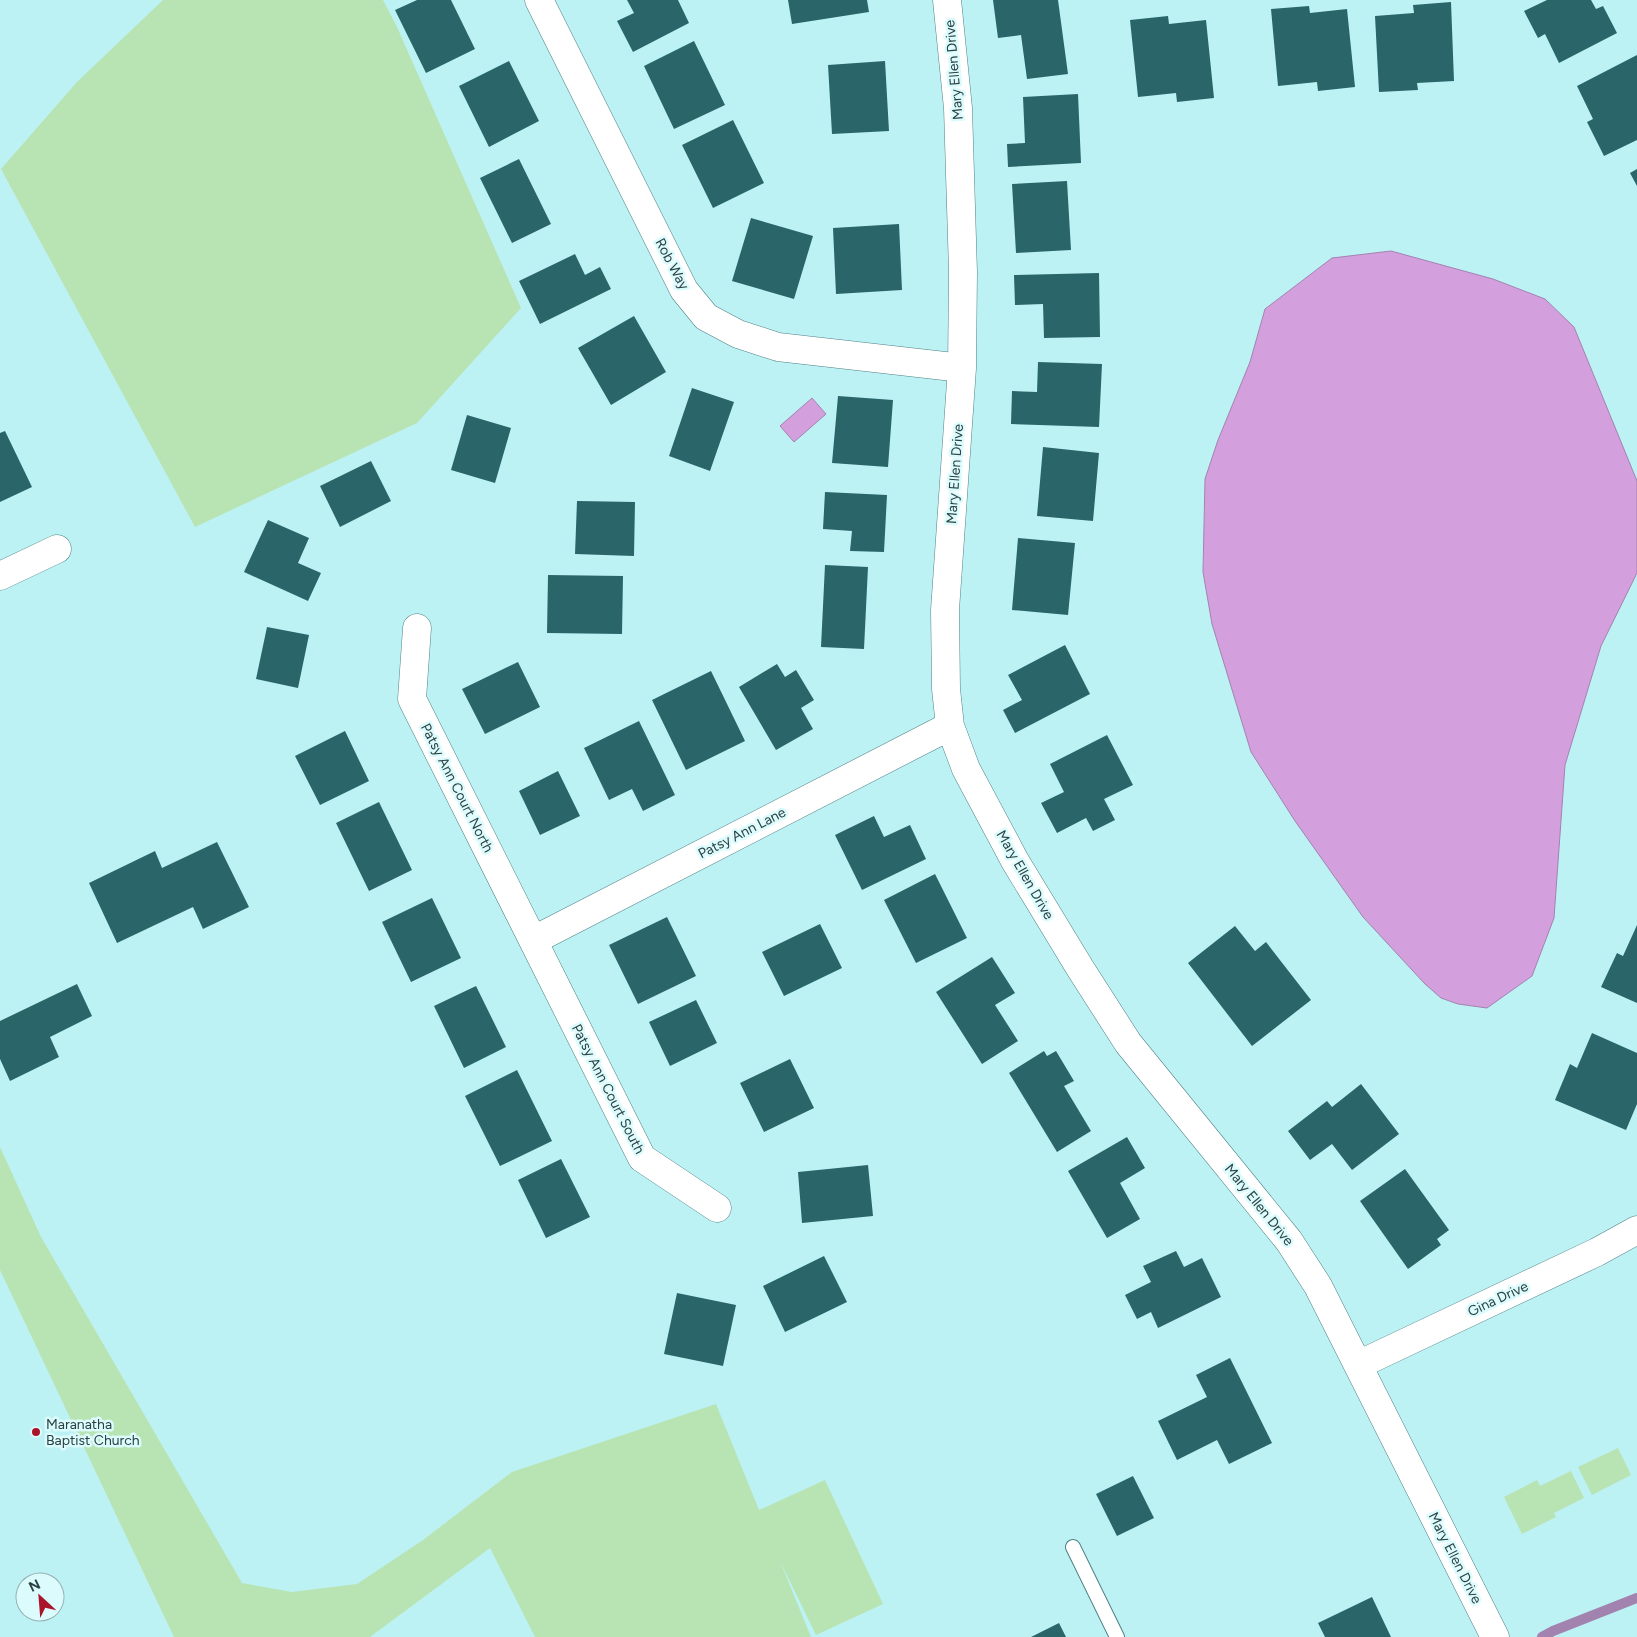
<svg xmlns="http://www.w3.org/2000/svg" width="1637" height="1637" viewBox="0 0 1637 1637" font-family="Figtree,sans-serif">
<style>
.green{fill:#b8e3b2}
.water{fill:#d49fdd;stroke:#a283af}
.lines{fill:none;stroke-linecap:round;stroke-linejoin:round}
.stream{stroke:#a283af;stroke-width:10}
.building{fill:#296569}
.service-casing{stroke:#4f8184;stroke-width:16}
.minor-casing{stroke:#4f8184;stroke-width:29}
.service{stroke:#fff;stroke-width:14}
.minor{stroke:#fff;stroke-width:28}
.poi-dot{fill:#aa142a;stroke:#dcfbfd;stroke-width:2}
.labels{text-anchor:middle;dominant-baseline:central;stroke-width:5;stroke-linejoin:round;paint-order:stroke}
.street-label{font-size:14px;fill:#2c4143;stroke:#dcfbfd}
.poi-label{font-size:14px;fill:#2c4143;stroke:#dcfbfd;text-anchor:start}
</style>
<rect width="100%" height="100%" fill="#bdf2f5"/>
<path class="green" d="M 163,0 L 383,0 L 397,27 L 521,308 L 417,423 L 195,527 L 1,169 L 77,82 Z
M 0,1147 L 41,1237 L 242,1583 L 292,1592 L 357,1584 L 423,1540 L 512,1472 L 716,1404 L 759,1510 L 825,1480 L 883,1604 L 816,1635 L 780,1561 L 811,1637 L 535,1637 L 490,1548 L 370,1637 L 174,1637 L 0,1270 Z
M 1618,1448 L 1631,1475 L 1592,1495 L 1578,1467 Z
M 1571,1471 L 1584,1498 L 1554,1513 L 1556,1517 L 1522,1534 L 1504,1497 L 1537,1480 L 1540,1486 Z"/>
<path class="water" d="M 1391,251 L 1493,279 L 1545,299 L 1574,327 L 1637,481 L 1637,573 L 1601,646 L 1565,765 L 1554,918 L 1532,976 L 1487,1008 L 1458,1004 L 1441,998 L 1425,984 L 1363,917 L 1295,821 L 1251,752 L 1212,624 L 1203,572 L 1205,479 L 1218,440 L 1250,362 L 1265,309 L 1332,258 Z
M 812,398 L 826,414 L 794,442 L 780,426 Z"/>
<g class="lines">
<path class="stream" d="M 1542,1637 L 1553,1631 L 1637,1598"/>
</g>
<path class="building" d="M 417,0 L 451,0 L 475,49 L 426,73 L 395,10 Z
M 627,0 L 678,0 L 689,23 L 633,52 L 617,21 L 634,13 Z
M 788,0 L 867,0 L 869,12 L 792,24 Z
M 993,0 L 1058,0 L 1068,74 L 1027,79 L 1021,35 L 998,38 Z
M 1547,0 L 1591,0 L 1596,9 L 1603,6 L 1617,33 L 1559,63 L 1545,34 L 1538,38 L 1524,11 Z
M 1451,2 L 1454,81 L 1417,83 L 1418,90 L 1379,92 L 1375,16 L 1414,13 L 1413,5 Z
M 1309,6 L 1310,13 L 1347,9 L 1355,87 L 1318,91 L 1317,82 L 1278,86 L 1271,9 Z
M 1168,16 L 1169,24 L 1206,20 L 1214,98 L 1177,102 L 1176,93 L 1138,97 L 1130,20 Z
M 694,41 L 725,105 L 674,129 L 644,66 Z
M 1637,55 L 1637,140 L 1604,156 L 1587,122 L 1593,119 L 1577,86 Z
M 509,61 L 539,121 L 489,147 L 459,86 Z
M 885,61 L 889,131 L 832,134 L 828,65 Z
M 1078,94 L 1081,163 L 1008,167 L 1007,144 L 1025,143 L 1023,97 Z
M 733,120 L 764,183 L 713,208 L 682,145 Z
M 519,159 L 551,224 L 512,243 L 480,178 Z
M 1637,169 L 1637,186 L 1630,173 Z
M 1067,181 L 1071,250 L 1016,253 L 1012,184 Z
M 751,218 L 813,236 L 794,299 L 732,281 Z
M 899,224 L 902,290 L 836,294 L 833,228 Z
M 575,254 L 585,275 L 600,267 L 611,289 L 540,324 L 519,281 Z
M 1099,273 L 1100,337 L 1044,338 L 1043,304 L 1015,305 L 1014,275 Z
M 634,316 L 666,372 L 611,405 L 578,348 Z
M 1038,362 L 1102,364 L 1099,427 L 1011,424 L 1012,391 L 1037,392 Z
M 692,388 L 734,402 L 710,471 L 669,456 Z
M 838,396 L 893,400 L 888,467 L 832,463 Z
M 467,415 L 511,428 L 495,483 L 451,470 Z
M 5,431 L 32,487 L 0,502 L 0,433 Z
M 1043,447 L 1099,453 L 1093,521 L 1037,516 Z
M 371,461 L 391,501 L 340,527 L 320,486 Z
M 825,492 L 887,495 L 884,552 L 850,551 L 852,531 L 823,529 Z
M 577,501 L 635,502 L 634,556 L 575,554 Z
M 268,520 L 309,538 L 298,563 L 321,573 L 308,601 L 244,572 Z
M 1018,538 L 1075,543 L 1068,615 L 1012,610 Z
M 825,565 L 868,567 L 864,649 L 821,647 Z
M 548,575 L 623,576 L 622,634 L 547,633 Z
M 267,627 L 309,635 L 298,688 L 256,679 Z
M 1065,645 L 1090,694 L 1015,733 L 1003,710 L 1022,700 L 1008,675 Z
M 518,662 L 540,707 L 485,734 L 462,689 Z
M 777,664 L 785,677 L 796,670 L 814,700 L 801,708 L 813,729 L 776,750 L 739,687 Z
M 711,671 L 745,741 L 686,770 L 652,700 Z
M 639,721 L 675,795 L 643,811 L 632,789 L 609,800 L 584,748 Z
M 345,731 L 369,781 L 320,805 L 295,756 Z
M 1107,735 L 1133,785 L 1104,799 L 1115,820 L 1093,831 L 1086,818 L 1057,833 L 1041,803 L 1064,792 L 1050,764 Z
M 558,771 L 580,816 L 540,835 L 519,791 Z
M 379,802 L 412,870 L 369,891 L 336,823 Z
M 874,816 L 884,837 L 910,825 L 926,859 L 862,890 L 835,835 Z
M 217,842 L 249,907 L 203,929 L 193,907 L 117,943 L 89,883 L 155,851 L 162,868 Z
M 935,874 L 967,938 L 916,963 L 884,900 Z
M 432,898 L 461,958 L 411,982 L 382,922 Z
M 667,917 L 696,976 L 638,1004 L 609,945 Z
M 820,924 L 842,968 L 784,996 L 762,952 Z
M 1637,925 L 1637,1003 L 1601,987 L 1617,953 L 1623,956 Z
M 1235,926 L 1255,951 L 1266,942 L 1311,1000 L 1252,1046 L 1188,963 Z
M 992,957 L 1015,993 L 995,1005 L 1018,1041 L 982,1064 L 936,992 Z
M 77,984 L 92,1016 L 50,1037 L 59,1057 L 10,1081 L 0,1059 L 0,1021 Z
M 476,986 L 506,1047 L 464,1068 L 434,1006 Z
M 696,1000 L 717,1043 L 670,1066 L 649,1022 Z
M 1592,1033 L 1637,1053 L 1637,1104 L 1626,1130 L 1555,1100 L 1570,1064 L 1577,1068 Z
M 1044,1051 L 1047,1056 L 1056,1051 L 1074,1081 L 1064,1086 L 1091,1131 L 1057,1152 L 1009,1073 Z
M 790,1059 L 814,1108 L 764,1132 L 740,1083 Z
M 517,1070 L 552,1141 L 500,1166 L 465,1096 Z
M 1361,1084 L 1399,1134 L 1352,1170 L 1332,1144 L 1310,1160 L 1288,1131 L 1327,1101 L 1332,1107 Z
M 1127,1137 L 1145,1168 L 1120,1183 L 1140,1219 L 1107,1238 L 1068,1171 Z
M 561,1159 L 590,1217 L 546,1238 L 518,1180 Z
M 868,1165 L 873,1216 L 802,1223 L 798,1172 Z
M 1405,1169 L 1449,1230 L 1437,1239 L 1441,1245 L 1408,1269 L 1360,1201 Z
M 1176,1251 L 1184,1267 L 1202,1258 L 1221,1297 L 1158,1328 L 1151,1312 L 1137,1319 L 1125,1295 L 1151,1282 L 1143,1266 Z
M 824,1256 L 847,1302 L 785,1332 L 763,1286 Z
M 677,1293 L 736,1305 L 723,1366 L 664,1354 Z
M 1230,1358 L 1272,1443 L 1229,1464 L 1217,1440 L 1177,1460 L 1158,1421 L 1207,1397 L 1196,1375 Z
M 1133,1476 L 1154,1518 L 1117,1536 L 1096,1494 Z
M 1372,1597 L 1391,1637 L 1325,1637 L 1318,1623 Z
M 1059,1623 L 1066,1637 L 1031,1637 Z"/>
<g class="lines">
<g class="service-casing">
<path id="service" d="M 1073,1547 L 1117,1637"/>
</g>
<g class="minor-casing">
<path id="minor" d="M 539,0 L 684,290 L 706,317 L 738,334 L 778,347 L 962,368
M 947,0 L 958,108 L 963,272 L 962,368 L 945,610 L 946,689 L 950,726 L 966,769 L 1015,861 L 1080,968 L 1128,1043 L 1289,1241 L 1318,1286 L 1495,1637
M 0,576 L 57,549
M 417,628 L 412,699 L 642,1158 L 717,1208
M 534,940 L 950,726
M 1358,1365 L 1597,1252 L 1637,1230"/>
</g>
<use href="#service" class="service"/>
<use href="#minor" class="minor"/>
</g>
<circle class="poi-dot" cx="36" cy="1432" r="5"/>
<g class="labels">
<g class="street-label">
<text transform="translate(954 70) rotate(-95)">Mary Ellen Drive</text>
<text transform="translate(672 264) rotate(62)">Rob Way</text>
<text transform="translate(955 474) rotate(-86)">Mary Ellen Drive</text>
<text transform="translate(457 788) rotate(63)">Patsy Ann Court North</text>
<text transform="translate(742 833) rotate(-27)">Patsy Ann Lane</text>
<text transform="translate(1025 875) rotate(60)">Mary Ellen Drive</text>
<text transform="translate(608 1089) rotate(63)">Patsy Ann Court South</text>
<text transform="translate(1259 1205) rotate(51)">Mary Ellen Drive</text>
<text transform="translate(1498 1299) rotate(-25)">Gina Drive</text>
<text transform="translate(1455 1558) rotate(63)">Mary Ellen Drive</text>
</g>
<g class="poi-label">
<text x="46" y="1424">Maranatha<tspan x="46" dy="16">Baptist Church</tspan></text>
</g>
</g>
<g transform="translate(40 1597) rotate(334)"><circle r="24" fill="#dcfbfd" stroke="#96b1b3"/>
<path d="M0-4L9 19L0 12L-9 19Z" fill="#aa142a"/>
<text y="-8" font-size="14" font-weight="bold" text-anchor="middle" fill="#2c4143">N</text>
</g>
</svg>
